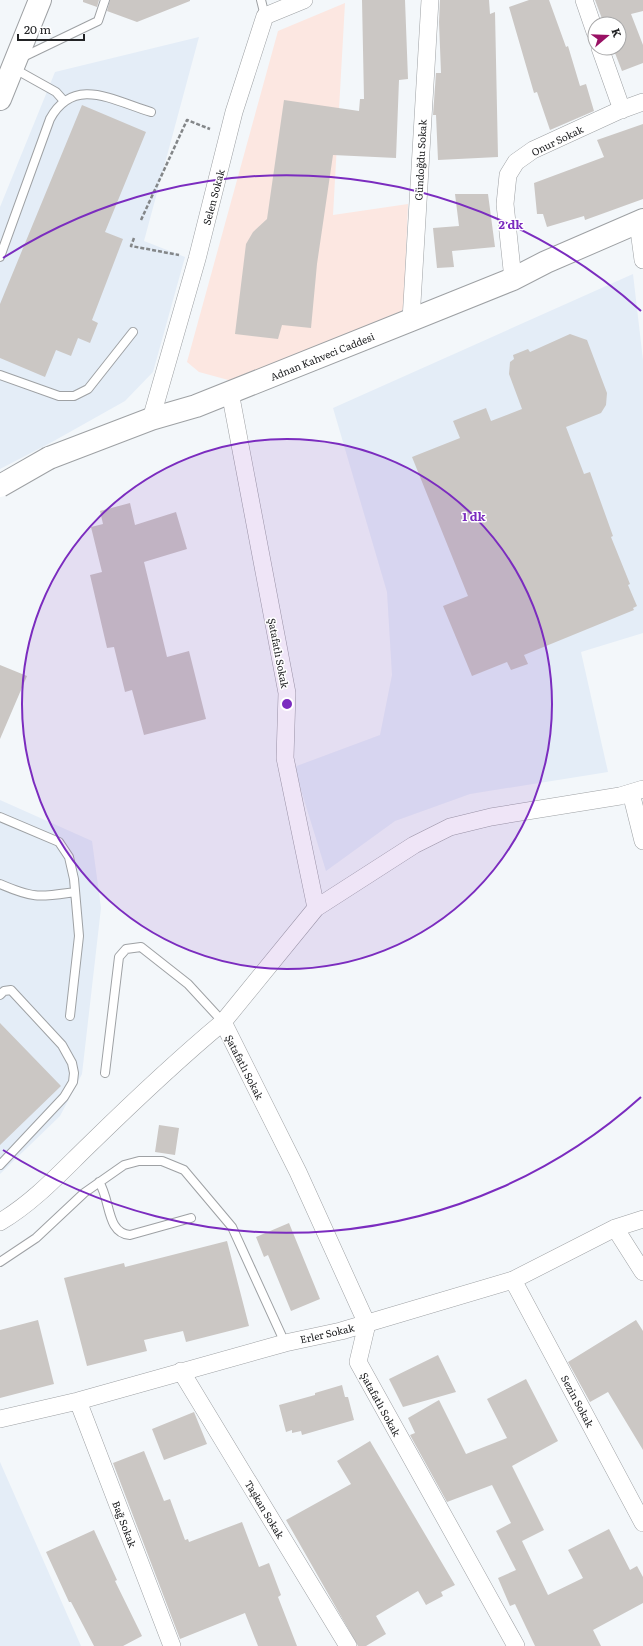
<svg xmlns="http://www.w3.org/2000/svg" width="643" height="1646" viewBox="0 0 643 1646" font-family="Literata,serif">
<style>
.built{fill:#e4edf7}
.education{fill:#fce7e1}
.building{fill:#cbc7c4}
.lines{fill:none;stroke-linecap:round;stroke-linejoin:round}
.service-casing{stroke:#9ea1a4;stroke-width:10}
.minor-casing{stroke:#9ea1a4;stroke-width:18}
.secondary-casing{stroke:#9ea1a4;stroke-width:24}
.path{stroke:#838688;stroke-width:2.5;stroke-dasharray:4 2;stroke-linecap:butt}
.service{stroke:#fff;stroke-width:8}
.minor{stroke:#fff;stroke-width:17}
.secondary{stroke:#fff;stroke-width:22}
.secondary-bridge-casing{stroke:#9ea1a4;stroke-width:24;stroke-linecap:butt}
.secondary-bridge{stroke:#fff;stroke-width:22}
.ring{fill:none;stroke:#7b2cbf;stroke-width:2}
.labels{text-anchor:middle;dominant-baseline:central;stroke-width:3;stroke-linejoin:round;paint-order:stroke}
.street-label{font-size:10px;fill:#222325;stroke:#fff}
.centre{fill:#7b2cbf;stroke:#fff;stroke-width:2}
.ring-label{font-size:12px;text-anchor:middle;font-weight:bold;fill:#7b2cbf;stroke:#fff;stroke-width:3;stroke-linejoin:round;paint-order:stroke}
</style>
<rect width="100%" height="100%" fill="#f3f7fa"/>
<path class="built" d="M 199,37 L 144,241 L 185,257 L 153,372 L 125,401 L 52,442 L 0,469 L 0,207 L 55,72 Z
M 633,274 L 643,360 L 643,633 L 581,652 L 608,772 L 470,794 L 395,821 L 326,871 L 294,767 L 380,735 L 392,675 L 387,592 L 333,408 Z
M 0,800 L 92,841 L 101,908 L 82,1074 L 60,1116 L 0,1174 Z
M 0,1462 L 81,1646 L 0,1646 Z"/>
<path class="education" d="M 345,3 L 333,215 L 408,204 L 404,303 L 402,311 L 232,381 L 199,372 L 187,362 L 278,31 Z"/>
<path class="building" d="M 83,0 L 99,0 L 97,7 L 83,2 Z
M 110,0 L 190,0 L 190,1 L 137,22 L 107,11 Z
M 362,0 L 405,0 L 408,79 L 399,80 L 396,158 L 333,155 L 317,264 L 311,328 L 282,325 L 278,339 L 235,334 L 246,244 L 253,232 L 267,219 L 284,100 L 359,111 L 360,99 L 364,99 Z
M 440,0 L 489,0 L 490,14 L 495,12 L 498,157 L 438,160 L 436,115 L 433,115 L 436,73 L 441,73 L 439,22 Z
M 529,0 L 549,0 L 566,47 L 568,46 L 580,86 L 586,84 L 594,111 L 550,130 L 537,92 L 534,93 L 509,7 Z
M 595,0 L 643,0 L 643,11 L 631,14 L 643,45 L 643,63 L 622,71 L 613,48 L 619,48 L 619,24 L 604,24 Z
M 82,105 L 146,132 L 105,232 L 123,239 L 92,320 L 98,323 L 90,343 L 78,338 L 71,356 L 56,350 L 45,377 L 0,358 L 0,304 Z
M 643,124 L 643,199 L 585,220 L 584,216 L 547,227 L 543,214 L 537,214 L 534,183 L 604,157 L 597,140 Z
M 455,194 L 488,194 L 495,247 L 452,251 L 454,267 L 437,268 L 433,228 L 459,226 Z
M 570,334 L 587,340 L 607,393 L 606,405 L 601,413 L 566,427 L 584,474 L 590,472 L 613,536 L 611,537 L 630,584 L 628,585 L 637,606 L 633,608 L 634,610 L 524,655 L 528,664 L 511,670 L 507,662 L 472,676 L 443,606 L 468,596 L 412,457 L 460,438 L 453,421 L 486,408 L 491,421 L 522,409 L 509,374 L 510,362 L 514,359 L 513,355 L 528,349 L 530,352 Z
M 130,503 L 135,525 L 176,512 L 187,549 L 144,562 L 167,657 L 189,651 L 206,719 L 144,735 L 132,690 L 125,692 L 114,647 L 107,648 L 90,575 L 102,572 L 91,527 L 103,524 L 100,511 Z
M 0,665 L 27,676 L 0,739 Z
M 0,1023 L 61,1086 L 0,1145 Z
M 159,1125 L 179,1128 L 175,1155 L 155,1152 Z
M 289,1223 L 320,1299 L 291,1311 L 268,1255 L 264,1257 L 256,1237 Z
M 227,1241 L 249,1326 L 186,1342 L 183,1331 L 144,1340 L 147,1351 L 87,1366 L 64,1278 L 124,1263 L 125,1267 Z
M 38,1320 L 54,1384 L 0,1398 L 0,1330 Z
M 636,1320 L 643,1331 L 643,1450 L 608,1392 L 590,1402 L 568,1362 Z
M 438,1355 L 456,1392 L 403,1407 L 389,1379 Z
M 526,1379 L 558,1441 L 512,1466 L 544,1530 L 522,1541 L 548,1595 L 583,1578 L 568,1550 L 609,1529 L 630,1570 L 637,1566 L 643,1577 L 643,1603 L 593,1630 L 601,1646 L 535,1646 L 515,1604 L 510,1606 L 498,1578 L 516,1570 L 496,1531 L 511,1523 L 492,1485 L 447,1502 L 410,1435 L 415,1433 L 408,1418 L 439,1400 L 466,1454 L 507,1438 L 487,1399 Z
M 342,1385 L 345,1397 L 348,1397 L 354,1420 L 302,1435 L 301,1431 L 292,1433 L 292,1430 L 286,1432 L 279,1405 L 315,1395 L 315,1393 Z
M 194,1412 L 207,1444 L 164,1460 L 152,1429 Z
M 370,1441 L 455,1585 L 441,1592 L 443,1596 L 426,1605 L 418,1591 L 376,1616 L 386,1634 L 366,1646 L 358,1646 L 286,1520 L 351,1484 L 337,1461 Z
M 144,1451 L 164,1501 L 170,1499 L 185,1540 L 188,1539 L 189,1542 L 242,1522 L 259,1567 L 269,1563 L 281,1595 L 278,1597 L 297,1646 L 258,1646 L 245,1613 L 180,1639 L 113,1463 Z
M 94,1530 L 117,1580 L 115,1581 L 142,1636 L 123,1646 L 94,1646 L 71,1602 L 69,1602 L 46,1552 Z"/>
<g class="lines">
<g class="service-casing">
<path id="service" d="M 261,0 L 265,16
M 21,58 L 98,21 L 105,0
M 13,68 L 56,92 L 64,101
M 0,257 L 50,119 C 74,75 114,101 151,112
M 0,375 L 59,396 L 74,396 L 88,389 L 133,332
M 0,817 L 59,842 L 69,857 L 74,879 L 79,936 L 70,1016
M 0,884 C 35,899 39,897 75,892
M 0,995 L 4,991 L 11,990 L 62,1045 L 72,1063 L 74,1073 L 73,1082 L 64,1097 L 0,1165
M 105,1073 L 119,957 L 126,949 L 141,947 L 188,984 L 223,1022
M 99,1182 C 111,1200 106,1233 130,1235 L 191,1218
M 0,1262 L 36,1238 L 84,1193 L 124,1165 L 139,1161 L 162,1161 L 184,1170 L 232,1227 L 285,1343"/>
</g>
<g class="minor-casing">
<path id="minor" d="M 584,0 L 595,32
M 600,48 L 622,110
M 638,223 L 643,260
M 513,279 L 505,204 L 508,175 L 516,162 L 533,150 L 618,111 L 643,102
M 411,320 L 430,0
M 230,392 L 287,693 L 285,758 L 316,908
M 151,419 L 197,259 L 234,112 L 265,16 L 304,0
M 631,793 L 643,841
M 0,1222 C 34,1202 61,1172 90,1144 C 133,1102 176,1061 223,1022
M 615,1228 L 643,1272
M 513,1280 L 643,1523
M 181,1371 L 348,1646
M 78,1401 L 172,1646
M 0,1419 L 78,1401 L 285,1343 L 341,1331 L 513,1280 L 615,1228 L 643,1219
M 516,1646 L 358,1362 L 367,1324 L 298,1172 L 223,1022 L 316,908 L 414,845 L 450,827 L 491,817 L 620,796 L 643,789"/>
</g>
<g class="secondary-casing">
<path id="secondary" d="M 0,99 L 40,0
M 49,458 L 151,419 L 196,406 L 411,320 L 513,279 L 546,262 L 643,220"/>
</g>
<path class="path" d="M 141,220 L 187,120 L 210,129
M 134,238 L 131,246 L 179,255"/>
<use href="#service" class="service"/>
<use href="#minor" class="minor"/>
<use href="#secondary" class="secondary"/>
<g class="secondary-bridge-casing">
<path id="secondary-bridge" d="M 0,486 L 49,458"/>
</g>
<use href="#secondary-bridge" class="secondary-bridge"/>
</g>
<circle cx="287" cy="704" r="265" fill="#7b2cbf" fill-opacity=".12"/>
<g class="ring">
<circle cx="287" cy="704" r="265"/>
<path d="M641 1097A529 529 0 0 1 3 1150M3 258A529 529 0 0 1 641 311"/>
</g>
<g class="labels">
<g class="street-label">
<text transform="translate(557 140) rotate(-26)">Onur Sokak</text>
<text transform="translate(420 160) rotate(-87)">Gündoğdu Sokak</text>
<text transform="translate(213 197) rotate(-75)">Selen Sokak</text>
<text transform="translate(322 356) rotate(-22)">Adnan Kahveci Caddesi</text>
<text transform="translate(279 653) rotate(79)">Şatafatlı Sokak</text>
<text transform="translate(245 1067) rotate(63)">Şatafatlı Sokak</text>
<text transform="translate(327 1333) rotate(-13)">Erler Sokak</text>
<text transform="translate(578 1401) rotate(62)">Sezin Sokak</text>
<text transform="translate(381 1404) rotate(61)">Şatafatlı Sokak</text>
<text transform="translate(265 1509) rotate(59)">Taşkan Sokak</text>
<text transform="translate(125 1524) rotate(69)">Bağ Sokak</text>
</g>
</g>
<circle cx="287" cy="704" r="6" class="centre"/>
<g class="ring-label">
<text x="511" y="229">2 dk</text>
<text x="474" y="521">1 dk</text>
</g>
<g transform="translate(607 36) rotate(71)"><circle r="19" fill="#ffffff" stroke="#a7a7a8"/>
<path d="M0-3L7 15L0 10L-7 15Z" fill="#991164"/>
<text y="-6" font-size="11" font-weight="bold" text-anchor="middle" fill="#222325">K</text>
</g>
<path d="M18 34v6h66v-6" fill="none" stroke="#222325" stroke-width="2"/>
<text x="24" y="34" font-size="12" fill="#222325" stroke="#ffffff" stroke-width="3" paint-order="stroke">20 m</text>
</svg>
